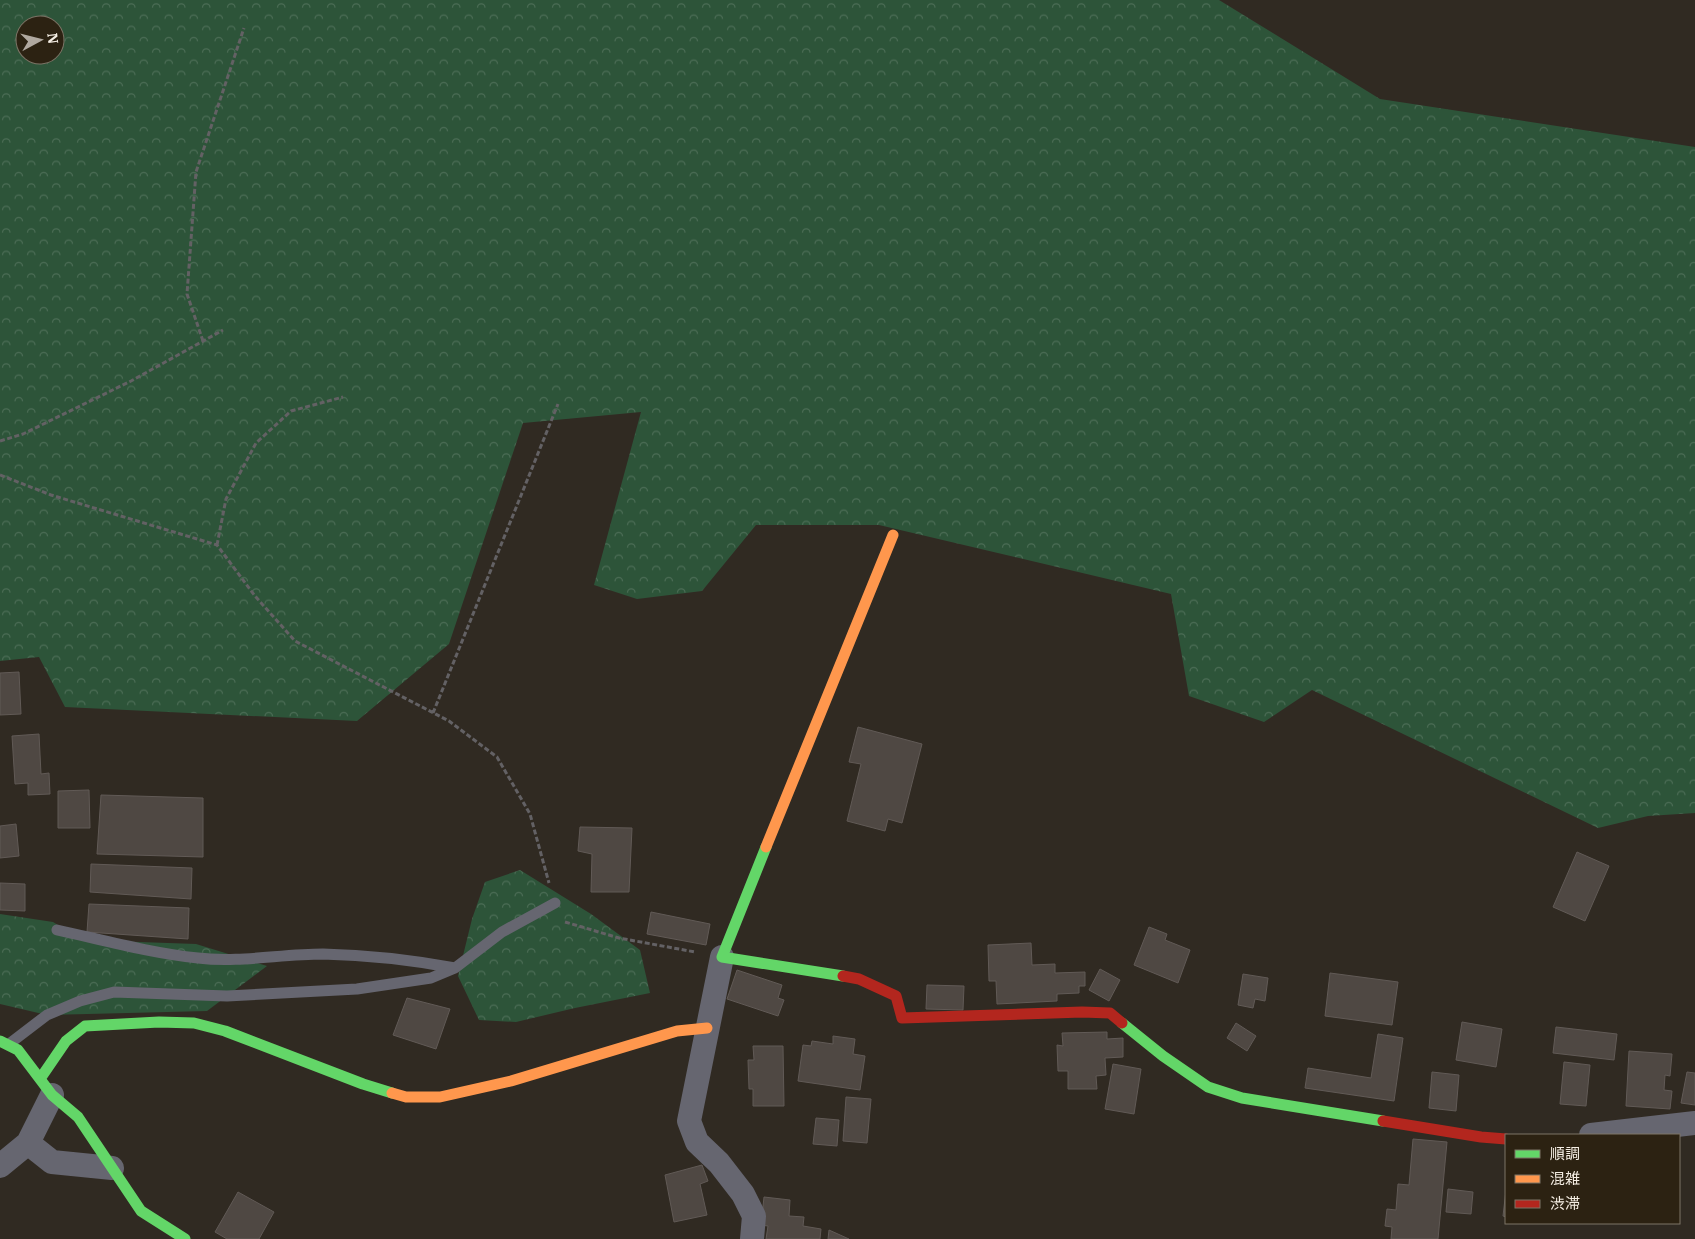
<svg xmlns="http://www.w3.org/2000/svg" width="1695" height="1239" viewBox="0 0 1695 1239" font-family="'IBM Plex Serif','Noto Sans JP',serif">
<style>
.forest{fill:url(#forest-crowns);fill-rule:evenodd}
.building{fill:#4f4843;stroke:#615a56}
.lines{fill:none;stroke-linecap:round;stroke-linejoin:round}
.path{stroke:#636164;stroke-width:3;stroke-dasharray:5 2.5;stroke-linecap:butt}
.lane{stroke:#666670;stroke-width:11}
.street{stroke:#666670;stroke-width:24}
.fast{stroke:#63d668;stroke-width:11}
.slow{stroke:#ff974d;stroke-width:11}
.jam{stroke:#b3261e;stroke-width:11}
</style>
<defs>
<pattern id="forest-crowns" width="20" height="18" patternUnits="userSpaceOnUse" patternTransform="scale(1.25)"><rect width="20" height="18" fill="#2d5439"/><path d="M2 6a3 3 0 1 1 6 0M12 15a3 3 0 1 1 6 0" fill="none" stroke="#4c6d56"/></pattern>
</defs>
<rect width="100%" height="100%" fill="#302a22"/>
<path class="forest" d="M 0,0 L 1219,0 L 1380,99 L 1695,147 L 1695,813 L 1648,816 L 1598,828 L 1312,690 L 1264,722 L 1189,696 L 1171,594 L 879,525 L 756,525 L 702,591 L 637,599 L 594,585 L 641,412 L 523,423 L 449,644 L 357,721 L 65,707 L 39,657 L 0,661 ZM 25,25 L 55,25 L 55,55 L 25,55 Z
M 520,870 L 591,914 L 640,950 L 650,993 L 575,1008 L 516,1022 L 479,1020 L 458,976 L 472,919 L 485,882 Z
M 0,914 L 53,922 L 82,940 L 196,944 L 267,966 L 207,1011 L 47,1015 L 0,1004 Z"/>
<path class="building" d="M 19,672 L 21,714 L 0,715 L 0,673 Z
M 858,727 L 922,744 L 902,823 L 888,819 L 885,831 L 847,821 L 861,764 L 849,762 Z
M 39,734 L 41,774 L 49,773 L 50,794 L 28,795 L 28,783 L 15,784 L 12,736 Z
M 89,790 L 90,828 L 58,828 L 58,791 Z
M 101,795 L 203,798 L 203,857 L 97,854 Z
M 16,824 L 19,856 L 0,858 L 0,826 Z
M 580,827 L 632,828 L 629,892 L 591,892 L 592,854 L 578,851 Z
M 1577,852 L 1609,866 L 1585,921 L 1553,907 Z
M 91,864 L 192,868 L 191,899 L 90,892 Z
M 0,883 L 25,884 L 25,911 L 0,910 Z
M 89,904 L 189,908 L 188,939 L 87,932 Z
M 651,912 L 710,924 L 706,945 L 647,934 Z
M 1149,927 L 1167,934 L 1165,940 L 1190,950 L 1178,983 L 1134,965 Z
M 1031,943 L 1032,965 L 1055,964 L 1055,973 L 1085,972 L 1085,986 L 1079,986 L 1079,993 L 1057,994 L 1057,1001 L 997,1004 L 996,981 L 989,981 L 988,945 Z
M 1100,969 L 1120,980 L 1109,1001 L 1089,990 Z
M 737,970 L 782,985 L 778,998 L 784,1000 L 778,1016 L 727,999 Z
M 1330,973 L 1398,982 L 1392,1025 L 1325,1016 Z
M 1243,974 L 1268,978 L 1265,1001 L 1255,999 L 1253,1008 L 1238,1005 Z
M 927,985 L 964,986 L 963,1010 L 926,1009 Z
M 407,998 L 450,1009 L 436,1049 L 393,1035 Z
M 1462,1022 L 1502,1029 L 1496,1067 L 1456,1060 Z
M 1236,1023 L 1256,1036 L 1247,1051 L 1227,1038 Z
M 1556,1027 L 1617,1034 L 1614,1060 L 1553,1053 Z
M 1107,1032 L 1107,1039 L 1123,1038 L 1123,1057 L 1105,1058 L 1106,1075 L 1096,1076 L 1097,1089 L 1068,1089 L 1068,1071 L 1058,1071 L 1057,1045 L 1063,1046 L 1062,1033 Z
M 1378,1034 L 1403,1038 L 1394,1101 L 1305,1088 L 1308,1068 L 1371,1078 Z
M 833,1036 L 855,1039 L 853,1054 L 865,1056 L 860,1090 L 798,1081 L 803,1045 L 811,1046 L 812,1041 L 833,1044 Z
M 753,1046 L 783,1046 L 784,1106 L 753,1106 L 753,1089 L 749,1089 L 748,1060 L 754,1060 Z
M 1629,1051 L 1672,1054 L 1670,1076 L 1665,1075 L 1664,1090 L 1672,1091 L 1670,1109 L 1626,1106 Z
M 1564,1062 L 1590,1065 L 1586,1106 L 1560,1104 Z
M 1113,1064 L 1141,1069 L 1134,1114 L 1105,1109 Z
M 1432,1072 L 1459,1075 L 1456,1111 L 1429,1108 Z
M 1687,1072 L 1695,1073 L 1695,1105 L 1681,1103 Z
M 846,1097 L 871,1099 L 867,1143 L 843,1141 Z
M 816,1118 L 839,1120 L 837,1146 L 813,1144 Z
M 1413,1139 L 1447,1142 L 1438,1239 L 1391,1239 L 1392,1227 L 1385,1226 L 1387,1209 L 1396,1210 L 1398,1184 L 1409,1185 Z
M 702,1165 L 708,1181 L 700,1184 L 707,1215 L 674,1222 L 665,1175 Z
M 1448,1189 L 1473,1192 L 1471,1214 L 1446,1212 Z
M 1506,1190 L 1506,1217 L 1503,1216 Z
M 238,1192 L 274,1212 L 259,1239 L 227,1239 L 215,1232 Z
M 764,1197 L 790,1200 L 789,1216 L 804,1217 L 803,1226 L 821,1229 L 820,1239 L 766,1239 L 768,1226 L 761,1225 Z
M 829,1230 L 849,1239 L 828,1239 Z"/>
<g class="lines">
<path class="path" d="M 203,341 L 187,294 L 196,172 L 244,28
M 0,441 L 23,434 L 131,381 L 223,330
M 0,475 L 51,495 L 217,545 L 255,596 L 295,641 L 449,721 L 497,757 L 530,814 L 549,883
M 217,545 L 226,499 L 256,443 L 291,411 L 343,397
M 433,713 L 558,404
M 565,922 L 619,938 L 695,952"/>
<path class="lane" d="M 57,930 C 103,940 150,953 198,958 C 239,963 281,954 323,954 C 367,955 412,960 455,968 L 502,932 L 555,903
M 9,1044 L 47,1015 L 80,1001 L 114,992 L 227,996 L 357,989 L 431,978 L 455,968"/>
<path class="street" d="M 722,957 L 689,1121 L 697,1142 L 719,1163 L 743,1194 L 754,1216 L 752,1239
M 1591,1135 L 1695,1123
M 28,1143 L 52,1162 L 112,1168
M 0,1166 L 28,1143 L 52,1095"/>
<path class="fast" d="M 766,847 L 722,957 L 843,976
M 1122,1023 L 1163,1056 L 1208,1087 L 1242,1098 L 1383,1121
M 0,1041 L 18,1050 L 52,1095 L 78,1117 L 141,1211 L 185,1239
M 40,1079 L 66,1041 L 85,1026 L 159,1022 L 194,1023 L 225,1031 L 363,1084 L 392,1093"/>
<path class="slow" d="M 766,847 L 893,535
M 392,1093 L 406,1097 L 440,1097 L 511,1081 L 677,1031 L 707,1028"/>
<path class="jam" d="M 843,976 L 859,979 L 896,996 L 902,1018 L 1082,1012 L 1110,1013 L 1122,1023
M 1383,1121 L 1481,1137 L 1506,1139"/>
</g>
<rect x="1505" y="1134" width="175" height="90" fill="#2c2212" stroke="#7c7466"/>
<rect x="1515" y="1150" width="25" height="8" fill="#63d668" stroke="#7c7466"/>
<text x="1550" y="1159" font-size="15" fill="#f5eee4">順調</text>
<rect x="1515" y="1175" width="25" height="8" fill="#ff974d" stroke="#7c7466"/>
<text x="1550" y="1184" font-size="15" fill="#f5eee4">混雑</text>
<rect x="1515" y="1200" width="25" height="8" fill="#b3261e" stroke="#7c7466"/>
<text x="1550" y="1209" font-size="15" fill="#f5eee4">渋滞</text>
<g transform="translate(40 40) rotate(83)"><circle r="24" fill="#2c2212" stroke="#7c7466"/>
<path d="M0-4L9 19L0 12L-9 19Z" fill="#b0a9a0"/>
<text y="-8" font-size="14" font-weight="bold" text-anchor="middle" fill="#f5eee4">N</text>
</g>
</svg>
